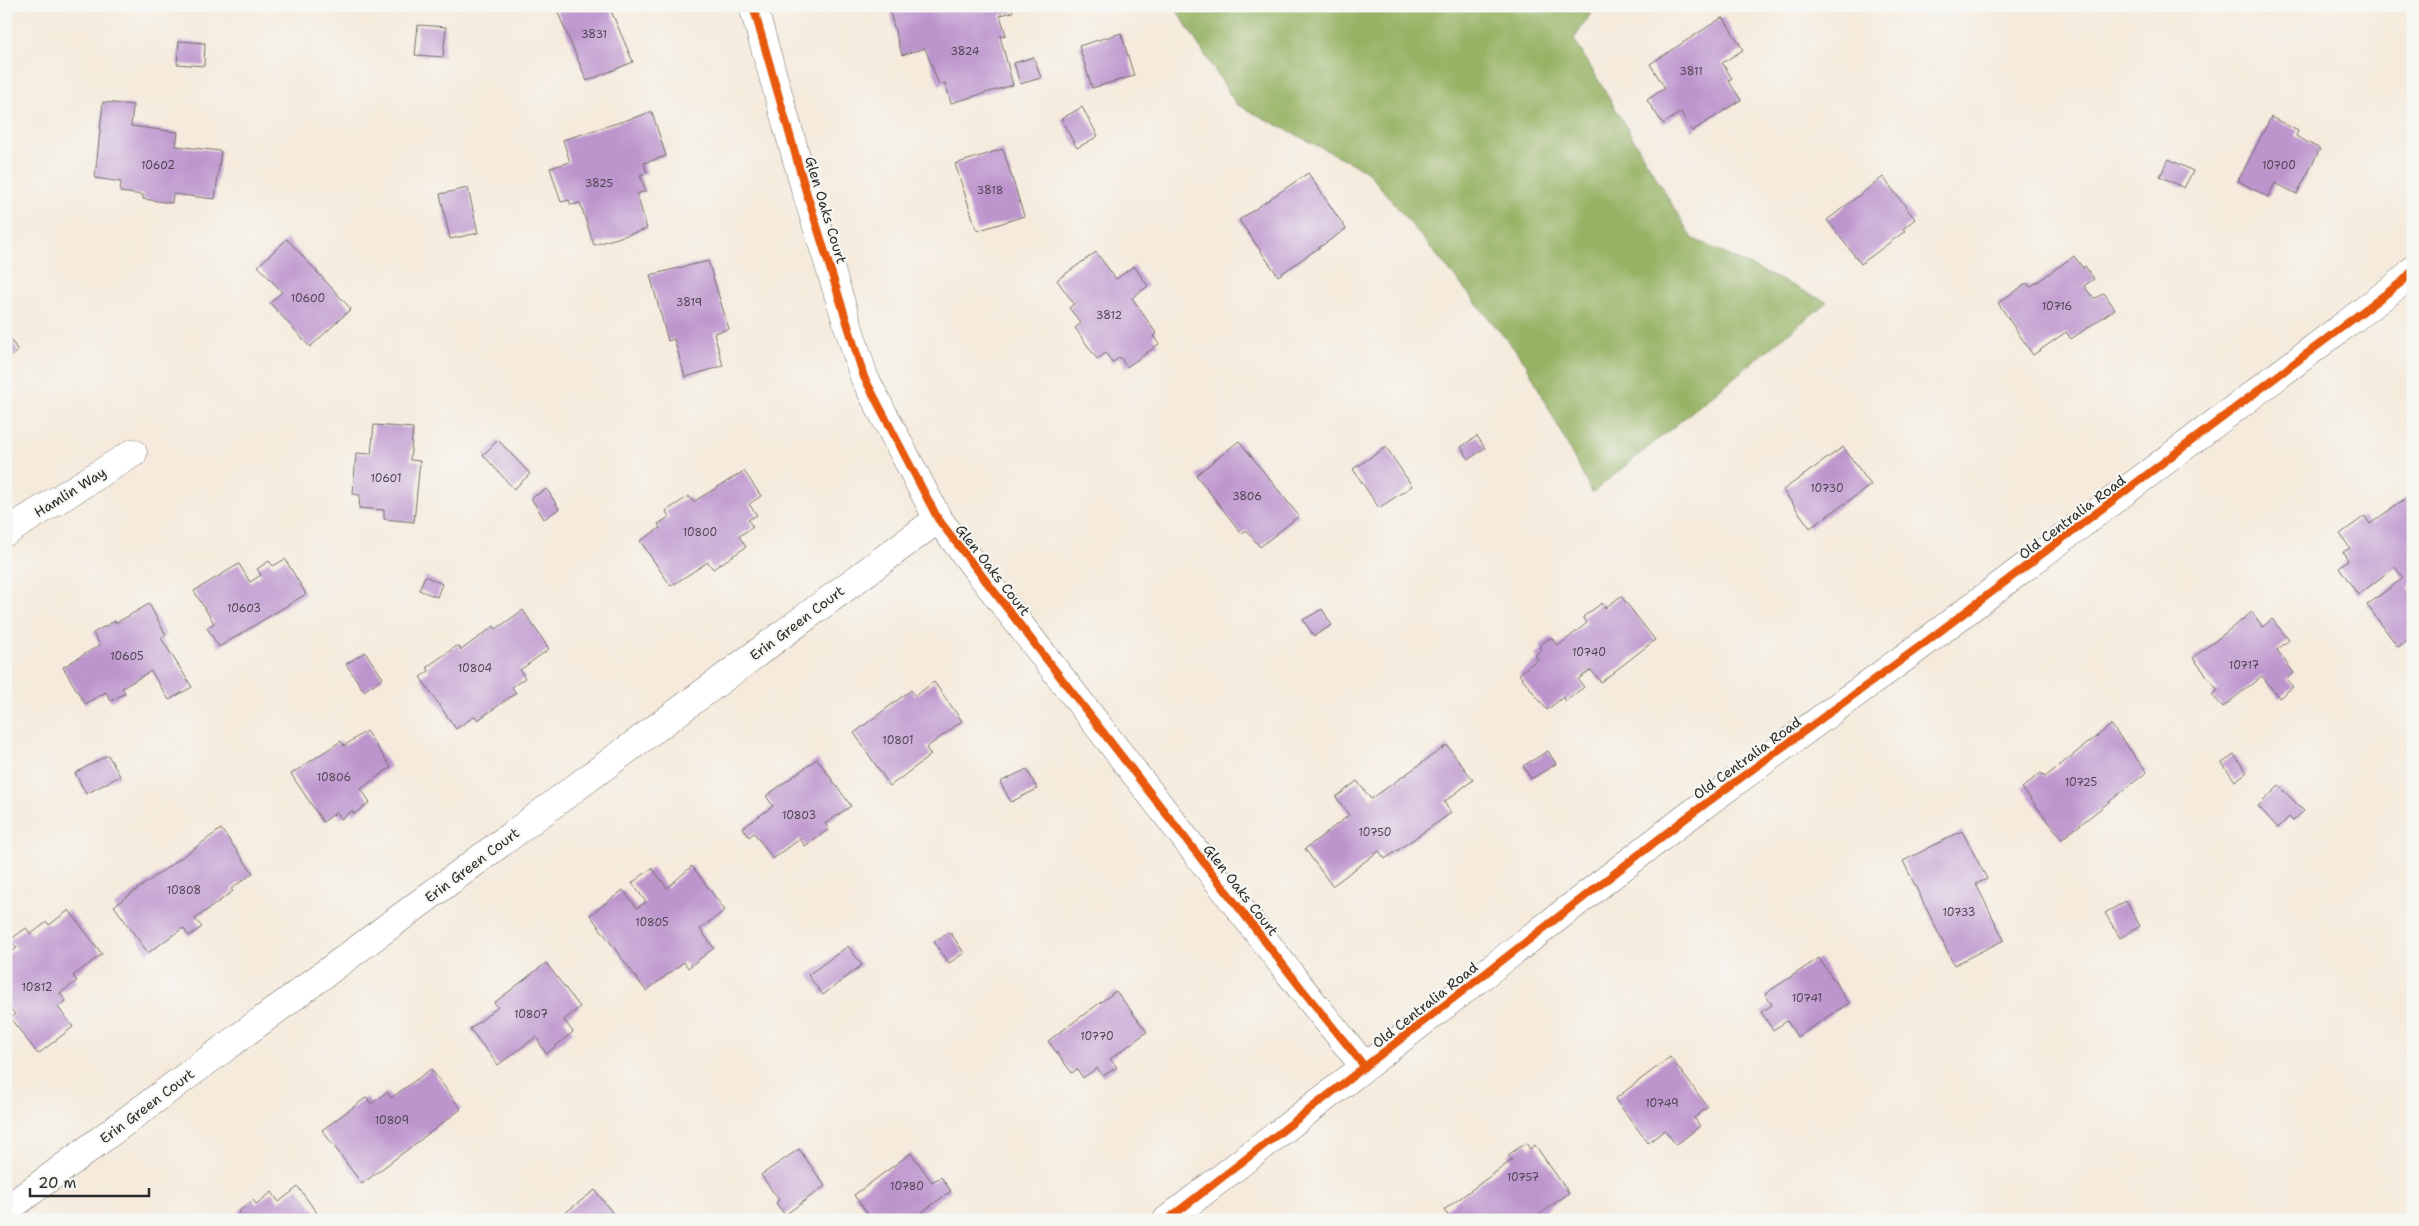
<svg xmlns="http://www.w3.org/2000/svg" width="2419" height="1226" viewBox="0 0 2419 1226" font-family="'Shantell Sans',sans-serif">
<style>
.forest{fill:#96b264;stroke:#606e48}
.building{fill:#bd95cd}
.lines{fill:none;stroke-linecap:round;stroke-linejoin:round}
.minor-casing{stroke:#726e69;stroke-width:29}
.tertiary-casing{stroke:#726e69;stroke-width:29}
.minor{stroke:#fff;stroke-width:28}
.tertiary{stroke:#fff;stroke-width:28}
.cycleway-casing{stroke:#f6f6f2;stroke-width:11}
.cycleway{stroke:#e8590c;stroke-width:8}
.labels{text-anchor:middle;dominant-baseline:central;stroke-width:4.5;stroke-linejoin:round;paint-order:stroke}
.number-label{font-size:11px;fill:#504654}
.street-label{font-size:14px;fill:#2b2b2b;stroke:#f6f6f2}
</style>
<rect width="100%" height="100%" fill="#f6f6f2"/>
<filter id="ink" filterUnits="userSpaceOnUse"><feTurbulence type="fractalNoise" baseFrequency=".02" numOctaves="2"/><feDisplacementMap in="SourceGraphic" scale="10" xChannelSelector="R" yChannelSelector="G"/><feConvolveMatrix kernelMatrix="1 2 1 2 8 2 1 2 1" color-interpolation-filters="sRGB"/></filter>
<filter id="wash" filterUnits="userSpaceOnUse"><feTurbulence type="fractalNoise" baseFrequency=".0096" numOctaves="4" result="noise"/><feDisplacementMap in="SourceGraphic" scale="20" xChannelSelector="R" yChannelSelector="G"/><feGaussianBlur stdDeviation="1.12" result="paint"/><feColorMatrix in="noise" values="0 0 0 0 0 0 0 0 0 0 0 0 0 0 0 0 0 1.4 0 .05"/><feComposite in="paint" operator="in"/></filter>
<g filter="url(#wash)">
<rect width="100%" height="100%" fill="#f5eadb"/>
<path class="forest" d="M 1174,6 L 1596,6 L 1574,39 L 1692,238 L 1827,302 L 1592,493 L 1525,362 L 1367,171 L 1236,104 Z"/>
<g id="blocks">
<path class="building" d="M 555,6 L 609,6 L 633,62 L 587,81 Z
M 901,6 L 1011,6 L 1013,12 L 1000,15 L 1006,35 L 1000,36 L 1013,85 L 951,103 L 945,83 L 939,85 L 925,48 L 902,55 L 889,9 Z
M 1723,17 L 1743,50 L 1722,63 L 1732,78 L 1728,80 L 1741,100 L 1692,131 L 1681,112 L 1663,124 L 1647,100 L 1665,88 L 1650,64 Z
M 418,25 L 446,27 L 443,57 L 415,55 Z
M 1121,33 L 1134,76 L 1092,88 L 1079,46 Z
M 179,41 L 205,43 L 204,66 L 177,64 Z
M 1034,57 L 1041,78 L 1020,84 L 1014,63 Z
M 103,102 L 133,105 L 131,126 L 178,132 L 176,146 L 221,151 L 215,199 L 173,194 L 172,203 L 143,199 L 143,195 L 120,192 L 121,182 L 95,178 Z
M 1082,107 L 1098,136 L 1077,148 L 1061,119 Z
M 652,112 L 666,156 L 644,163 L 647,173 L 640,175 L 646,191 L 637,194 L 647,229 L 594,245 L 580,203 L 571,205 L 569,200 L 561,202 L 550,168 L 570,162 L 563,140 Z
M 2271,117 L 2298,131 L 2296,136 L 2320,149 L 2297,194 L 2275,183 L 2268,197 L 2238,181 Z
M 1003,149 L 1024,216 L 977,231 L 955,164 Z
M 2169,159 L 2193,171 L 2184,188 L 2160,176 Z
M 1308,173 L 1346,229 L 1278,276 L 1239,220 Z
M 1883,177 L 1915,219 L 1903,229 L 1905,231 L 1861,264 L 1827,220 Z
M 468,188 L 478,233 L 450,239 L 440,194 Z
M 287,239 L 351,309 L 310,347 L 270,303 L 282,292 L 258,266 Z
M 1096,252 L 1116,279 L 1134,266 L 1148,286 L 1132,298 L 1156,333 L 1153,336 L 1159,344 L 1127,367 L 1120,357 L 1112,363 L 1106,353 L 1097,359 L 1075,328 L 1081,323 L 1069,308 L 1074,304 L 1057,280 Z
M 2074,256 L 2083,268 L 2085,266 L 2094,279 L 2084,286 L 2094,299 L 2104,293 L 2115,309 L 2071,339 L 2066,332 L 2033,355 L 1998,303 L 2027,283 L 2030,287 Z
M 708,261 L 729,329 L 714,333 L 723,366 L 685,377 L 674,339 L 668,341 L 650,275 Z
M 6,332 L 18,351 L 7,359 L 10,364 L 6,367 Z
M 374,425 L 413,428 L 410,460 L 420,461 L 414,522 L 384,519 L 384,510 L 359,508 L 360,495 L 353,494 L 356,453 L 371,454 Z
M 1477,436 L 1485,448 L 1469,459 L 1461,447 Z
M 498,440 L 530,474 L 514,489 L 483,455 Z
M 1239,441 L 1299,516 L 1260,547 L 1246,530 L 1242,534 L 1196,475 Z
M 1386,447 L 1412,486 L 1379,508 L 1353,469 Z
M 1843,447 L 1871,485 L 1810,528 L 1783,490 Z
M 744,471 L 761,496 L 749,504 L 757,515 L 748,520 L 753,527 L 739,536 L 746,547 L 713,569 L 708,562 L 671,586 L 640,541 L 660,528 L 658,524 L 669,517 L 666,511 L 689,496 L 693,502 Z
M 547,489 L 559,509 L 544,519 L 531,498 Z
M 2413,493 L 2413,584 L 2408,587 L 2413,594 L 2413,636 L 2398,647 L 2367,605 L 2403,578 L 2395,567 L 2358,595 L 2339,567 L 2348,560 L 2343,552 L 2350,548 L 2340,534 L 2365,516 L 2370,524 Z
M 285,559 L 306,594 L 219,647 L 207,628 L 214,623 L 194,591 L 239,564 L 250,582 L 261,575 L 257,569 L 269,561 L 273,566 Z
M 425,576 L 442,584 L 437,597 L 419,590 Z
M 1621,596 L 1655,640 L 1601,682 L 1591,670 L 1578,679 L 1584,687 L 1566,701 L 1563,697 L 1547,710 L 1519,674 L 1538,659 L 1535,655 L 1542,649 L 1539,646 L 1551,637 L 1558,646 L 1587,623 L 1583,617 L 1602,603 L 1605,608 Z
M 149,604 L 166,635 L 161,638 L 192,687 L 169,700 L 151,671 L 122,688 L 125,693 L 111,701 L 106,692 L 85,704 L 63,667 L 100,645 L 93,633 L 115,621 L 116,623 Z
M 1322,609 L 1332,625 L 1314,636 L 1303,620 Z
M 523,610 L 549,649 L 520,670 L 525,678 L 512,687 L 516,693 L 478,720 L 475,716 L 456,729 L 420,677 L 429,671 L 427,667 L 458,645 L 461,650 L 494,626 L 496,629 Z
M 2252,612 L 2263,627 L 2272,619 L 2289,640 L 2277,650 L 2294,673 L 2286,679 L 2293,687 L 2279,698 L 2262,676 L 2223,707 L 2212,695 L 2218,690 L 2193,658 Z
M 365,652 L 383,678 L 364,691 L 346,664 Z
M 934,682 L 962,721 L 926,748 L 931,755 L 890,786 L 854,733 L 911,690 L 915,696 Z
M 2111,725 L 2147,772 L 2062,839 L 2022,788 L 2041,773 L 2045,777 Z
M 366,731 L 391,767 L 361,789 L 370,802 L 354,814 L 352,811 L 341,819 L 337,812 L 323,822 L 291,774 L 341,741 L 344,746 Z
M 1447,745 L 1473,780 L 1444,802 L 1451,813 L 1385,859 L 1379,851 L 1332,886 L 1305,849 L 1349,815 L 1336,797 L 1357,781 L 1371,799 Z
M 1548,751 L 1556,764 L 1531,779 L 1523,766 Z
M 108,755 L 120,776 L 86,794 L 75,773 Z
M 2234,755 L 2247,772 L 2235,781 L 2222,763 Z
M 817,759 L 851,806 L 825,824 L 829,829 L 805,846 L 800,839 L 773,859 L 754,833 L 749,837 L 743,828 L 773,806 L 766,796 Z
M 1027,769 L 1037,789 L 1011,802 L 1000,782 Z
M 2279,786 L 2304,811 L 2293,821 L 2289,817 L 2278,828 L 2258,806 Z
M 221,829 L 253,873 L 231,889 L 233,891 L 195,919 L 202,927 L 189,936 L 183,928 L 148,953 L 114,906 Z
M 1962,831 L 1987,879 L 1976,884 L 2004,940 L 1954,965 L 1903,861 Z
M 692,866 L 725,910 L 700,929 L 714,948 L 688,968 L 684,962 L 646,991 L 590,915 L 623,890 L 637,908 L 646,902 L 632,883 L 652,868 L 667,888 Z
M 2126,901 L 2140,926 L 2120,938 L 2105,913 Z
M 69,910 L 102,954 L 73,976 L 77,981 L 60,993 L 66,1001 L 58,1007 L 73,1027 L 38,1054 L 10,1018 L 15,1014 L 6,1003 L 6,956 L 17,948 L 10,940 L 26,928 L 31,934 L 47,922 L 49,925 Z
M 950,932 L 964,953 L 949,963 L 934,942 Z
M 848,946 L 862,965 L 823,995 L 808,975 Z
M 1819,958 L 1849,1003 L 1797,1037 L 1787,1021 L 1773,1030 L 1761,1012 L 1772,1005 L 1765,994 Z
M 546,963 L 580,1007 L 564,1020 L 573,1032 L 546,1054 L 536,1037 L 498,1065 L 470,1029 L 498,1007 L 494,1003 Z
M 1116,991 L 1147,1032 L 1110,1059 L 1117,1067 L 1103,1076 L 1097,1068 L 1083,1078 L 1077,1069 L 1072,1073 L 1048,1041 Z
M 1670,1057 L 1708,1107 L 1694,1118 L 1700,1126 L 1676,1145 L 1665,1130 L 1648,1143 L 1615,1099 Z
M 431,1069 L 461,1109 L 362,1184 L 322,1130 L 367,1097 L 371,1104 L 387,1092 L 391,1098 Z
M 1526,1143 L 1530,1149 L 1535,1145 L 1569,1193 L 1532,1220 L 1451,1220 L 1444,1210 L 1512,1160 L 1508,1155 Z
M 799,1149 L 825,1186 L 785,1215 L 776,1203 L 779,1200 L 761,1175 Z
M 911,1153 L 932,1182 L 941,1177 L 951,1191 L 911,1220 L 872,1220 L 854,1195 Z
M 298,1187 L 322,1220 L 236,1220 L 241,1216 L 238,1212 L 253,1200 L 256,1204 L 272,1192 L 279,1202 Z
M 595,1190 L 618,1220 L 556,1220 Z"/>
</g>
</g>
<g filter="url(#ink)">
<use href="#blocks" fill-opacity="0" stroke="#726e69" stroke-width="1"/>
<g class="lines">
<g class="minor-casing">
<path id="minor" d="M 753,6 L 805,188 L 864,377 L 938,519 L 1301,988 L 1365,1067
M 6,532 L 133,453
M 6,1210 L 938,519"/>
</g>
<g class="tertiary-casing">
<path id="tertiary" d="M 1167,1220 L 1686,818 L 1923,644 L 2403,281 L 2413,270"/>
</g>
<use href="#minor" class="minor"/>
<use href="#tertiary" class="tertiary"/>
<g class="cycleway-casing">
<path id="cycleway" d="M 753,6 L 805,188 L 864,377 L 938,519 L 1301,988 L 1365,1067
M 1167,1220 L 1686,818 L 1923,644 L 2403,281 L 2413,270"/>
</g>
<use href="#cycleway" class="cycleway"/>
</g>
</g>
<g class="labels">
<g class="number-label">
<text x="594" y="34">3831</text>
<text x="965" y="51">3824</text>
<text x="1691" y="71">3811</text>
<text x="158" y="165">10602</text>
<text x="2279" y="165">10700</text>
<text x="599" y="183">3825</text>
<text x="990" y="190">3818</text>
<text x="308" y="298">10600</text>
<text x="689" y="302">3819</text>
<text x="2057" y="306">10716</text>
<text x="1109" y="315">3812</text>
<text x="386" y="478">10601</text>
<text x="1827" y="488">10730</text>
<text x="1247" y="496">3806</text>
<text x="700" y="532">10800</text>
<text x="244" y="608">10603</text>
<text x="1589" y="652">10740</text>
<text x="127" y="656">10605</text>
<text x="2244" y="665">10717</text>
<text x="475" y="668">10804</text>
<text x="898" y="740">10801</text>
<text x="334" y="777">10806</text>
<text x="2081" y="782">10725</text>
<text x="799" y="815">10803</text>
<text x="1375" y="832">10750</text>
<text x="184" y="890">10808</text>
<text x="1959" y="912">10733</text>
<text x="652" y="922">10805</text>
<text x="37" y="987">10812</text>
<text x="1807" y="998">10741</text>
<text x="531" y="1014">10807</text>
<text x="1097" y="1036">10770</text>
<text x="1662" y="1103">10749</text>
<text x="392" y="1120">10809</text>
<text x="1523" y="1177">10757</text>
<text x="907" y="1186">10780</text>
</g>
<g class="street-label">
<text transform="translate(826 210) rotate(73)">Glen Oaks Court</text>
<text transform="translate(70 492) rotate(-32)">Hamlin Way</text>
<text transform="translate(2072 517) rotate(-37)">Old Centralia Road</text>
<text transform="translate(993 570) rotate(52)">Glen Oaks Court</text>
<text transform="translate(797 623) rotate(-37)">Erin Green Court</text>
<text transform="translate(1747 758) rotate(-36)">Old Centralia Road</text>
<text transform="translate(472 865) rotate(-37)">Erin Green Court</text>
<text transform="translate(1241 890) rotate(52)">Glen Oaks Court</text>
<text transform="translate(1425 1005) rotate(-38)">Old Centralia Road</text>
<text transform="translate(147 1106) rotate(-37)">Erin Green Court</text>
</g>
</g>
<rect width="2419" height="1226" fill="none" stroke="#f6f6f2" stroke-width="25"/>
<path d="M30 1188v8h119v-8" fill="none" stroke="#2b2b2b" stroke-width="2.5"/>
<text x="38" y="1188" font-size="15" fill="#2b2b2b" stroke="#f6f6f2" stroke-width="4" paint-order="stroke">20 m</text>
</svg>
